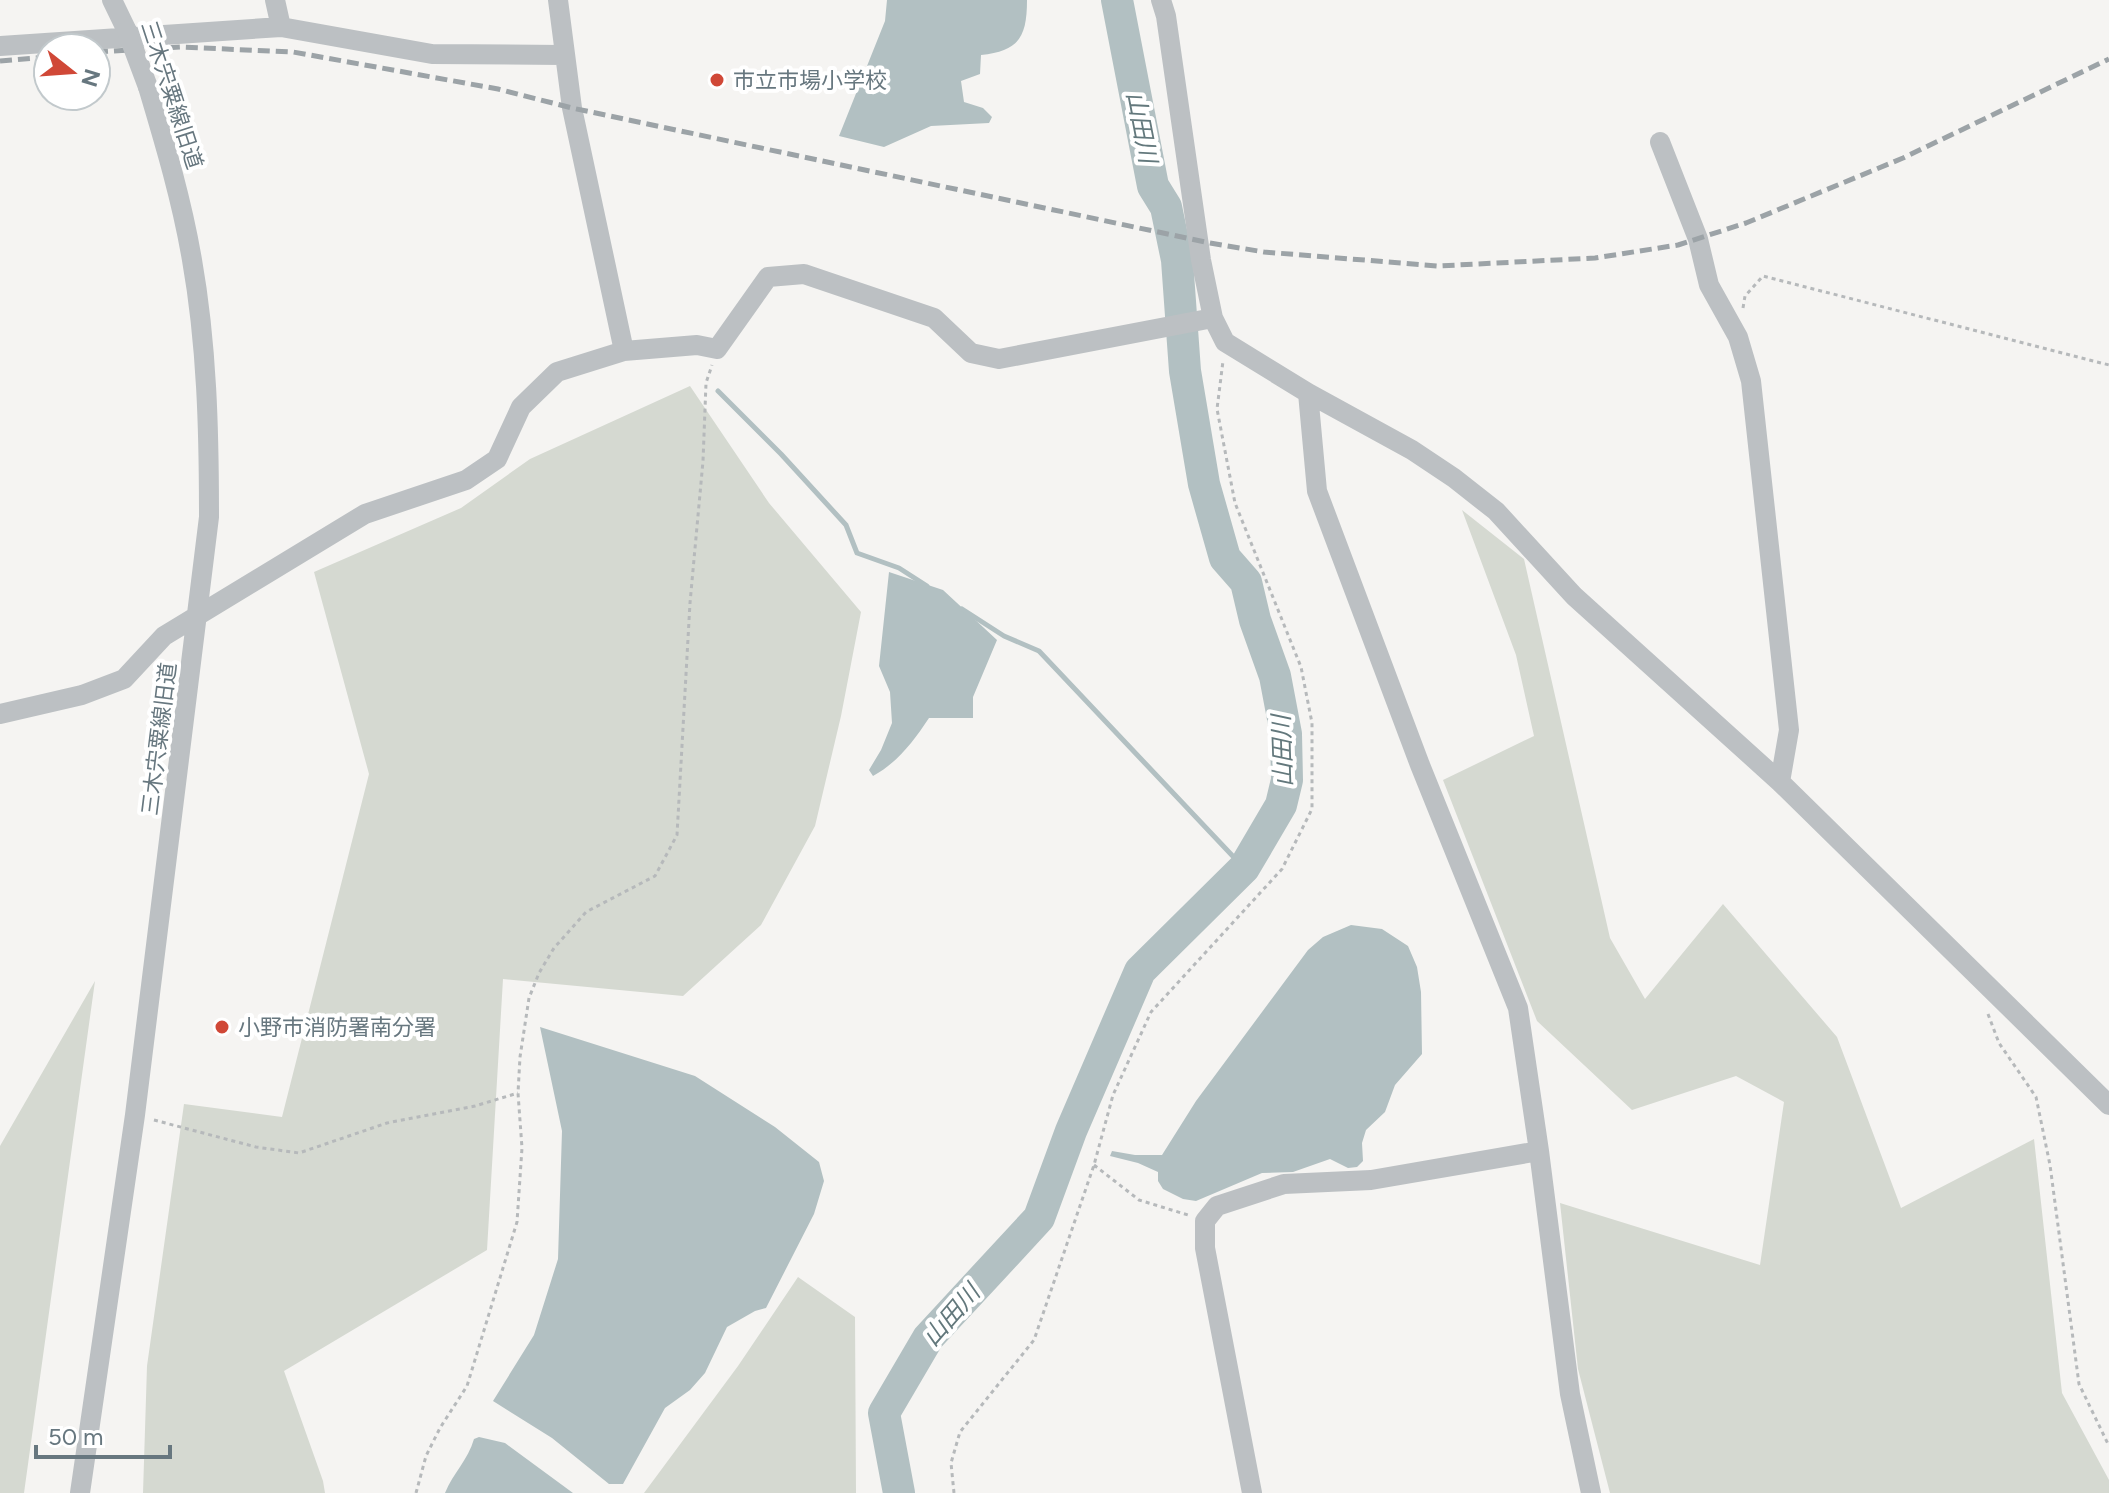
<svg xmlns="http://www.w3.org/2000/svg" width="2109" height="1493" viewBox="0 0 2109 1493" font-family="Figtree,'Noto Sans JP',sans-serif">
<style>
.green{fill:#d5d9d1}
.water{fill:#b2c0c2}
.lines{fill:none;stroke-linecap:round;stroke-linejoin:round}
.stream{stroke:#b2c0c2;stroke-width:5}
.river{stroke:#b2c0c2;stroke-width:32}
.path{stroke:#b6b9bb;stroke-width:3;stroke-dasharray:4 4;stroke-linecap:butt}
.minor{stroke:#bcc0c3;stroke-width:20}
.rail{stroke:#9ca3a7;stroke-width:5;stroke-dasharray:12 6;stroke-linecap:butt}
.minor-bridge{stroke:#bcc0c3;stroke-width:20}
.poi-dot{fill:#d04837;stroke:#fff;stroke-width:3}
.labels{text-anchor:middle;dominant-baseline:central;stroke-width:8;stroke-linejoin:round;paint-order:stroke}
.poi-label{font-size:22px;fill:#67777f;stroke:#fff;text-anchor:start}
.street-label{font-size:22px;fill:#67777f;stroke:#fff}
.water-label{font-size:24px;font-style:italic;fill:#63787c;stroke:#fff}
</style>
<rect width="100%" height="100%" fill="#f5f4f2"/>
<path class="green" d="M 690,386 L 769,503 L 861,612 L 841,716 L 815,826 L 761,925 L 683,996 L 503,979 L 487,1250 L 284,1371 L 323,1481 L 325,1493 L 143,1493 L 147,1366 L 184,1104 L 282,1117 L 369,774 L 314,572 L 461,508 L 530,459 Z
M 1462,510 L 1524,559 L 1610,938 L 1645,999 L 1723,904 L 1837,1037 L 1901,1208 L 2034,1139 L 2062,1393 L 2109,1480 L 2109,1493 L 1610,1493 L 1578,1369 L 1560,1203 L 1760,1265 L 1784,1102 L 1736,1076 L 1632,1110 L 1537,1021 L 1443,780 L 1534,736 L 1516,655 Z
M 95,981 L 24,1493 L 0,1493 L 0,1146 Z
M 798,1277 L 855,1317 L 856,1493 L 644,1493 L 738,1366 Z"/>
<path class="water" d="M 887,0 L 1027,0 C 1027,37 1019,51 981,55 L 980,74 L 961,81 L 964,102 L 983,108 L 992,117 L 989,123 L 931,126 L 884,147 L 839,136 L 885,21 Z
M 889,572 L 943,590 L 997,640 L 973,697 L 973,718 L 929,718 C 913,742 898,762 873,776 L 869,770 L 881,750 L 892,723 L 890,692 L 879,666 Z
M 1351,925 L 1382,929 L 1408,946 L 1417,967 L 1421,992 L 1422,1054 L 1395,1085 L 1385,1112 L 1366,1130 L 1362,1143 L 1363,1161 L 1357,1167 L 1348,1168 L 1330,1159 L 1293,1172 L 1262,1173 L 1196,1201 L 1183,1199 L 1163,1189 L 1158,1181 L 1158,1172 L 1138,1163 L 1110,1156 L 1112,1151 L 1135,1155 L 1162,1155 L 1196,1101 L 1308,950 L 1323,937 Z
M 540,1027 L 695,1076 L 775,1127 L 819,1162 L 824,1181 L 814,1214 L 766,1308 L 755,1311 L 727,1327 L 705,1373 L 690,1390 L 665,1408 L 623,1484 L 609,1484 L 552,1438 L 493,1401 L 534,1335 L 558,1259 L 562,1131 Z
M 479,1437 L 505,1443 L 573,1493 L 445,1493 C 453,1473 468,1460 474,1439 Z"/>
<g class="lines">
<path class="stream" d="M 718,391 L 781,454 L 846,525 L 857,553 L 899,568 L 927,586
M 962,609 L 1004,636 L 1039,651 L 1244,868"/>
<path class="river" d="M 899,1493 L 884,1413 L 928,1338 L 1039,1218 L 1071,1131 L 1140,971 L 1244,868 L 1281,805 L 1287,780 L 1286,734 L 1275,676 L 1255,620 L 1246,582 L 1225,558 L 1204,484 L 1185,371 L 1177,260 L 1166,207 L 1153,186 L 1117,0"/>
<path class="path" d="M 1743,308 L 1745,296 L 1763,276 L 2109,365
M 1988,1014 L 1999,1043 L 2036,1097 L 2050,1165 L 2079,1384 L 2109,1446
M 154,1120 L 256,1147 L 299,1153 L 387,1123 L 475,1106 L 518,1093
M 1094,1165 L 1139,1200 L 1188,1215
M 416,1493 L 426,1456 L 440,1428 L 467,1386 L 517,1222 L 522,1148 L 518,1093 L 520,1057 L 529,998 L 539,973 L 554,948 L 586,912 L 655,876 L 677,835 L 690,603 L 703,461 L 706,383 L 712,365
M 954,1493 L 951,1463 L 960,1432 L 1034,1340 L 1094,1165 L 1113,1095 L 1151,1012 L 1282,869 L 1312,809 L 1312,723 L 1301,667 L 1235,503 L 1217,409 L 1223,361"/>
<path class="minor" d="M 112,0 L 127,31
M 275,0 L 281,27
M 558,0 L 572,108 L 624,351
M 1161,0 L 1166,16 L 1201,260 L 1213,318 L 1225,342 L 1308,393 L 1412,450 L 1454,478 L 1496,511 L 1574,596 L 1780,782 L 2109,1105
M 0,46 L 281,27 L 432,54 L 563,55
M 1660,142 L 1698,239 L 1709,285 L 1738,337 L 1751,381 L 1789,730 L 1780,782
M 1308,393 L 1317,491 L 1420,765 L 1518,1008 L 1539,1151 L 1570,1394 L 1591,1493
M 0,714 L 82,695 L 124,679 L 164,636 L 365,514 L 466,480 L 497,459 L 521,407 L 557,372 L 624,351 L 697,345 L 717,349 L 768,277 L 804,274 L 934,318 L 971,353 L 999,359 L 1213,318
M 80,1493 L 135,1115 L 209,517 C 209,431 207,345 192,260 C 182,201 165,144 148,87
M 1252,1493 L 1205,1248 L 1205,1221 L 1217,1206 L 1284,1184 L 1371,1180 L 1539,1151"/>
<path class="rail" d="M 96,52 L 180,47 L 293,52 L 498,89 L 572,108 L 1210,243 L 1264,252 L 1438,266 L 1595,258 L 1678,245 L 1746,223 L 1903,158 L 2109,59
M 0,61 L 48,57"/>
<path class="minor-bridge" d="M 127,31 L 148,87"/>
</g>
<g class="poi-dot">
<circle cx="717" cy="80" r="8"/>
<circle cx="222" cy="1027" r="8"/>
</g>
<g class="labels">
<g class="poi-label">
<text x="733" y="80">市立市場小学校</text>
<text x="238" y="1027">小野市消防署南分署</text>
</g>
<g class="street-label">
<text transform="translate(172 95) rotate(72)">三木宍粟線旧道</text>
<text transform="translate(159 739) rotate(-83)">三木宍粟線旧道</text>
</g>
<g class="water-label">
<text transform="translate(1142 127) rotate(79)">山田川</text>
<text transform="translate(1282 751) rotate(-92)">山田川</text>
<text transform="translate(951 1315) rotate(-49)">山田川</text>
</g>
</g>
<g transform="translate(72 72) rotate(107)"><circle r="38" fill="#ffffff" stroke="#c2c9cc" stroke-width="2"/>
<path d="M0-6L14 30L0 20L-14 30Z" fill="#d04837"/>
<text y="-12" font-size="22" font-weight="bold" text-anchor="middle" fill="#67777f">N</text>
</g>
<path d="M36 1445v12h134v-12" fill="none" stroke="#67777f" stroke-width="4"/>
<text x="48" y="1445" font-size="24" fill="#67777f" stroke="#ffffff" stroke-width="6" paint-order="stroke">50 m</text>
</svg>
